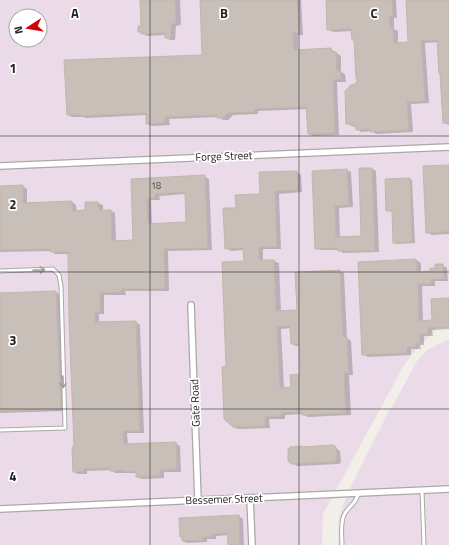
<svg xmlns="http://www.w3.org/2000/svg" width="449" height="545" viewBox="0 0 449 545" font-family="'Titillium Web',sans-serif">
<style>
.industrial{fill:#ebdbe8;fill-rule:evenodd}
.shadow{fill:#0003;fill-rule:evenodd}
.building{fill:#c7bfb8;stroke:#c4b6ab;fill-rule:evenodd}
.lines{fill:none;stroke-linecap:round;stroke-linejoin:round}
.service-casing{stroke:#a9a9a9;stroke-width:5}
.minor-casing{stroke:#a9a9a9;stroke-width:8}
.service{stroke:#fff;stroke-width:3}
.minor{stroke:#fff;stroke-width:5.5}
.oneway{stroke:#9c9c9c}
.grid{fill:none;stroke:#222;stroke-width:1;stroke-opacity:0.55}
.labels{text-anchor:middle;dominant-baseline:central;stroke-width:3.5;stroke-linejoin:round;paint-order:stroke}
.number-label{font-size:9px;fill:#4b4948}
.street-label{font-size:11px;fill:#222;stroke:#fff}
.grid-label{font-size:13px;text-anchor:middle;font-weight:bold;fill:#222;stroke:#fff;stroke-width:3.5;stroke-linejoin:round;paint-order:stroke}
</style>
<rect width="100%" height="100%" fill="#f2efe9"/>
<path class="industrial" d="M 0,0 L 449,0 L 449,327 L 437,328 L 411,355 L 403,367 L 323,514 L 322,545 L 0,545 ZM 16,16 L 40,16 L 40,40 L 16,40 Z
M 447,340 L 449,340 L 449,545 L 338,545 L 339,518 L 342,508 L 352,484 L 390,409 L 392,407 L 417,361 L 427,350 Z"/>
<path class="shadow" d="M 141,0 L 180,0 L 181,25 L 176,26 L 175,40 L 170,40 L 166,37 L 166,35 L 147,36 L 142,33 Z
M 201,0 L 301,0 L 303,35 L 298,35 L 298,51 L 331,49 L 341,56 L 341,72 L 345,74 L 346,82 L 337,82 L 339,135 L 313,136 L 309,134 L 308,109 L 258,111 L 258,114 L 233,115 L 228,120 L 223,120 L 218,117 L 169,119 L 170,125 L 152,126 L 147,124 L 147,115 L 86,118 L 84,117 L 72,117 L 68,115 L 203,56 Z
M 327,0 L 396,0 L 397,18 L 394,18 L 394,29 L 398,31 L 398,43 L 409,43 L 407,0 L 449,0 L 449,125 L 444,123 L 438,42 L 425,43 L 429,103 L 411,104 L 413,132 L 376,134 L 372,131 L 361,132 L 357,129 L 357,128 L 347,124 L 356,85 L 359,80 L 355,41 L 353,40 L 352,31 L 333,32 L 328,29 Z
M 449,166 L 449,234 L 432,235 L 427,232 Z
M 372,169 L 376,171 L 379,252 L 343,253 L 339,250 L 321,250 L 316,248 L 347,170 L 351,172 L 353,207 L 339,208 L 340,238 L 362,237 Z
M 297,172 L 301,175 L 302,192 L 279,194 L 281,249 L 263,249 L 263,261 L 274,261 L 279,263 L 281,312 L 298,311 L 339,271 L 344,273 L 347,338 L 351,341 L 353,375 L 349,375 L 351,415 L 308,417 L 302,414 L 285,415 L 285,419 L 269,419 L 270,428 L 238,429 L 233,427 L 227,367 L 245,262 L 244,250 L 231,251 L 226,248 L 237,209 L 261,195 ZM 291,328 L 292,344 L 296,346 L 300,346 L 301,375 L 292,388 L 284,388 L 281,329 Z
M 204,176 L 209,179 L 212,250 L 168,251 L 169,291 L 125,291 L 126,295 L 104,295 L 104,314 L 99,314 L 99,323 L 136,322 L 140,325 L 144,433 L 127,433 L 128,445 L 175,443 L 180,446 L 181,472 L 164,472 L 164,478 L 142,479 L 137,477 L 137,473 L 115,473 L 111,470 L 87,471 L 87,474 L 78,474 L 74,472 L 75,447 L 69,254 L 55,254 L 51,251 L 0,252 L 0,187 L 22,186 L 27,189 L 27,203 L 72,202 L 76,205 L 77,212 L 86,211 L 98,203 L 103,205 L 103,211 L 111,211 L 115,213 L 116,242 L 135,241 L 132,180 ZM 186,194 L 188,223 L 152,225 L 151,200 L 160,200 L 159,196 Z
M 409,179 L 412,180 L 415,243 L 397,244 L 394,243 L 393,212 L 387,210 Z
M 416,260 L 421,263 L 421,273 L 431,272 L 442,265 L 447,268 L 448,281 L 435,281 L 435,286 L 422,286 L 423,322 L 433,321 L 449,299 L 449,329 L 432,330 L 433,336 L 424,336 L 424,345 L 420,345 L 421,349 L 411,349 L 411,355 L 368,357 L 363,354 L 359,263 Z
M 56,292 L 61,295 L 65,411 L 0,413 L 0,294 Z
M 333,446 L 340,451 L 341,462 L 339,464 L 297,466 L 292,463 Z
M 239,516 L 243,519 L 244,545 L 229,545 L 228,535 L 216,536 L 216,539 L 207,539 L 207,542 L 187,543 L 183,541 Z"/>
<path class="building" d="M 140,0 L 175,0 L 176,23 L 171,24 L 171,38 L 165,38 L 165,33 L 141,34 L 141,32 L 138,32 L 138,26 L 141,26 Z
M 200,0 L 297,0 L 299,33 L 293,33 L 294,50 L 331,48 L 331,52 L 336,52 L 337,71 L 341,71 L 341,79 L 333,80 L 335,133 L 308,134 L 306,107 L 254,109 L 254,112 L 228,113 L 223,118 L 217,118 L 217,115 L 165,117 L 165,123 L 146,124 L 146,113 L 81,116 L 81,115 L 67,115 L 64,60 L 202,55 Z
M 326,0 L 392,0 L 393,16 L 389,16 L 390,28 L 393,28 L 394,43 L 408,42 L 406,0 L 449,0 L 449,123 L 443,123 L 440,73 L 439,73 L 437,40 L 421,41 L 425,101 L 407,102 L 409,130 L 370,132 L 370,129 L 356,130 L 356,126 L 353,126 L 353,124 L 346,124 L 345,91 L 351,85 L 355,84 L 358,79 L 356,79 L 354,40 L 352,40 L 351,29 L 327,30 Z
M 449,165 L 449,231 L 446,231 L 446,232 L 426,233 L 423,166 Z
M 359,168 L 372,168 L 375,251 L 338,251 L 338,248 L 315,249 L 312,171 L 347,169 L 349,205 L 335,206 L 336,237 L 361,236 Z
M 297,171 L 298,190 L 275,191 L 277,247 L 259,247 L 259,260 L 274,260 L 276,311 L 297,310 L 295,272 L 340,270 L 343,337 L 347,337 L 348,362 L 349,373 L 344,373 L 346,413 L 302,415 L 302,412 L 281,413 L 281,416 L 265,417 L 265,426 L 233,427 L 224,419 L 222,367 L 226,366 L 222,262 L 244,261 L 243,248 L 225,249 L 223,208 L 236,208 L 235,195 L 260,194 L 259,172 ZM 290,326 L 291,344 L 299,344 L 300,374 L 290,375 L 291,387 L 280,388 L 277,327 Z
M 205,175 L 208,248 L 164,249 L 165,289 L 121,289 L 121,292 L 100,293 L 100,312 L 95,312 L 95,322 L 136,321 L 140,431 L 123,431 L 124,444 L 176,442 L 177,469 L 160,470 L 160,476 L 136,477 L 136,471 L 123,472 L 123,470 L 110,471 L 109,468 L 83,469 L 83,472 L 73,472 L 72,447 L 74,446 L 69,320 L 68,252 L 50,252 L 50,249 L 0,250 L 0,186 L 23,185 L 23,203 L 72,201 L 72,211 L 85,210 L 85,202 L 98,202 L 99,210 L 111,210 L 112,241 L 133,240 L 131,179 ZM 185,192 L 186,222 L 148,224 L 147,198 L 155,198 L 155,194 Z
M 410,178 L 412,242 L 393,243 L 392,211 L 386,211 L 385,179 Z
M 416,259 L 417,272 L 430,271 L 430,268 L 435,268 L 435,264 L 443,264 L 444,279 L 431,279 L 431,284 L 418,284 L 419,321 L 432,320 L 431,299 L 449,298 L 449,327 L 428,328 L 428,334 L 420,334 L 420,343 L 416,343 L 416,347 L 407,347 L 407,353 L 362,355 L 358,262 Z
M 56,291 L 61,409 L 0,411 L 0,293 Z
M 333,445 L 336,447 L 337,459 L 334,462 L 291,464 L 288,461 L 288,449 L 290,447 L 302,446 L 302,447 Z
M 239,515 L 240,545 L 228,545 L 227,533 L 212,534 L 212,537 L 203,537 L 203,540 L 182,541 L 182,537 L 180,537 L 179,518 Z"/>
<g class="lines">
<g class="service-casing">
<path id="service" d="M 0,271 L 53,269 L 59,275 L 61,286 L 65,428 L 0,430
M 422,491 L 424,545
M 342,545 C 342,536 340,524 344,515 C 348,506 357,504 358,493"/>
</g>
<g class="minor-casing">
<path id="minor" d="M 0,166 L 449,147
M 191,305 L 198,500
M 250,498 L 252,545
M 0,509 L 449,489"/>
</g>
<use href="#service" class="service"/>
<use href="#minor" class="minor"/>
</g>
<defs><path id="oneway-shaft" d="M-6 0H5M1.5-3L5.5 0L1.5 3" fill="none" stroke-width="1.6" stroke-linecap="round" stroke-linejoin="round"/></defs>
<g class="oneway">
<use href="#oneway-shaft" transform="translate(39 270) rotate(-3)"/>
<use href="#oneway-shaft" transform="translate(63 382) rotate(88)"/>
</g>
<path class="grid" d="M 150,0 L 150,545M 299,0 L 299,545M 0,136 L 449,136M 0,272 L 449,272M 0,409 L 449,409"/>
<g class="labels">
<g class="number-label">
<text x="156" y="185">18</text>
</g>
<g class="street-label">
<text transform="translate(224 156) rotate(-2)">Forge Street</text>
<text transform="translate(195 403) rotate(-92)">Gate Road</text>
<text transform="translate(224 499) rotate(-2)">Bessemer Street</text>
</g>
</g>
<g class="grid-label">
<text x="75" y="18">A</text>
<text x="224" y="18">B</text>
<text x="374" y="18">C</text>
<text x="13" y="73">1</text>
<text x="13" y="209">2</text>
<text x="13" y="345">3</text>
<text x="13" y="481">4</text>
</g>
<g transform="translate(28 28) rotate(258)"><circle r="19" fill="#ffffff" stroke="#a7a7a7"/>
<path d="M0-3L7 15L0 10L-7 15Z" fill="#d40000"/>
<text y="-6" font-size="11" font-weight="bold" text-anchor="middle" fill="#222222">N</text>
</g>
</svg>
